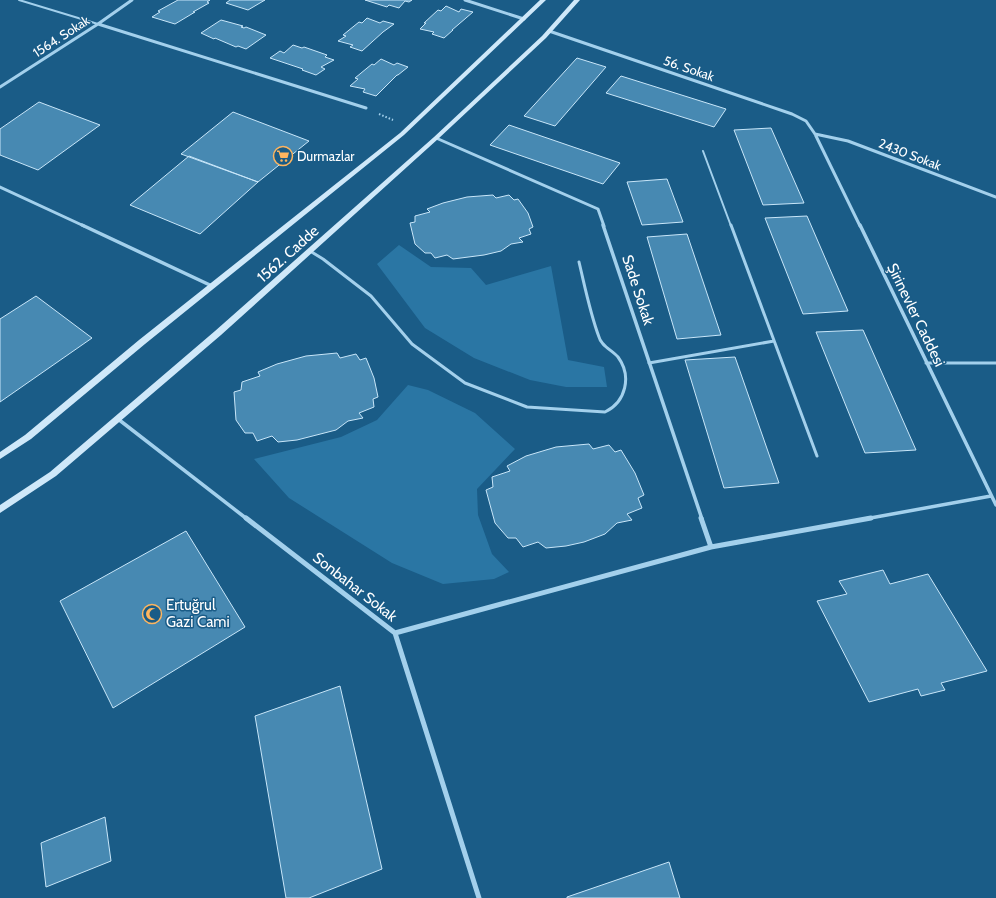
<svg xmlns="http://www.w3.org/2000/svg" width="996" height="898" viewBox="0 0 996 898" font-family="Cabin,sans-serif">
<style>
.green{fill:#2a76a4}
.building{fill:#4789b2;stroke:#c8e6f9}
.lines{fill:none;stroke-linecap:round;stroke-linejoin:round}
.path{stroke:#a3d0ec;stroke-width:2;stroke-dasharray:1.5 2;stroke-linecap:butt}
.lane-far1{stroke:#a3d0ec;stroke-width:2}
.lane{stroke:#a3d0ec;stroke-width:3}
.street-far2{stroke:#a3d0ec;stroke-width:3}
.street-far1{stroke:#a3d0ec;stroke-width:3.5}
.street{stroke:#a3d0ec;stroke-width:5}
.secondary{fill:#cfe8f9;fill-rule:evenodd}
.labels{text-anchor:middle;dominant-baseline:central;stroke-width:3;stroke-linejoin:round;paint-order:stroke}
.far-street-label{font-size:13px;fill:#fff;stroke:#1a5c87}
.far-poi-label{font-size:13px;fill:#fff;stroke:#1a5c87;text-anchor:start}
.street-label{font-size:15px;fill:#fff;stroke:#1a5c87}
.poi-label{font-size:15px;fill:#fff;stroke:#1a5c87;text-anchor:start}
</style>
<rect width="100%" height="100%" fill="#1a5c87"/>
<path class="green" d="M 399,245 L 431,267 L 471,268 L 486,285 L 551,266 L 568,360 L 604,367 L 607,387 L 566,387 L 530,380 L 474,358 L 425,328 L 377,264 Z
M 408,385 L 428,390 L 475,413 L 515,449 L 477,489 L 478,515 L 492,554 L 509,572 L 494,579 L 443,584 L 392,563 L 289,498 L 254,459 L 341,437 L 377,420 Z"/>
<path class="building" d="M 178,0 L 210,0 L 207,2 L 209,3 L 193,12 L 195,12 L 175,24 L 152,17 L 160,12 L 158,11 Z
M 230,0 L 265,0 L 248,10 L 226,3 Z
M 365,0 L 412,0 L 409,2 L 405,1 L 399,8 L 389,5 L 387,7 Z
M 446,6 L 459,12 L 461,9 L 473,12 L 452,30 L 453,30 L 444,38 L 432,34 L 434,32 L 420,29 L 426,23 L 424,23 L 438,10 L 441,11 Z
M 367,18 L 380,23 L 383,21 L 394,24 L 383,32 L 362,51 L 350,47 L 353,45 L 338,41 L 346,36 L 343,35 L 359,22 L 362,23 Z
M 221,20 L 243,26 L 241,27 L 244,28 L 246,27 L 266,35 L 246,49 L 238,46 L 236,47 L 215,38 L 214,39 L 201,33 Z
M 293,45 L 302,48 L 304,47 L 327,55 L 325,57 L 334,60 L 321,67 L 325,69 L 316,75 L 302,70 L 303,69 L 270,58 L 280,51 L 284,53 Z
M 577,58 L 606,67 L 555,126 L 524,116 Z
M 381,59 L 394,65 L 397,63 L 408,67 L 398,75 L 397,75 L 376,96 L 363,92 L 365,89 L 350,86 L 358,79 L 355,78 L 372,64 L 374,65 Z
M 621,76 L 726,109 L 714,127 L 606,93 Z
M 39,102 L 100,125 L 38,170 L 0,155 L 0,129 Z
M 233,112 L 309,141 L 258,182 L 181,154 Z
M 509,125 L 620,163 L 603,184 L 490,145 Z
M 771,128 L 804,203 L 763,205 L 734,130 Z
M 189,156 L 258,182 L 200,234 L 130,205 Z
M 667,179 L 683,222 L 642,225 L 627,182 Z
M 493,195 L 496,198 L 509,195 L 514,200 L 518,199 L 528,213 L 533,227 L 529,229 L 531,234 L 519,238 L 523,242 L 511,244 L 501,251 L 484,255 L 453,259 L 447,255 L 435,258 L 431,253 L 425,253 L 415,244 L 410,223 L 415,222 L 415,216 L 430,212 L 427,209 L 443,203 L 467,197 Z
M 807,216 L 848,311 L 803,314 L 765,218 Z
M 687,234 L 721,335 L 677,339 L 647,237 Z
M 36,296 L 92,338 L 0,402 L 0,319 Z
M 863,330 L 916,450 L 865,453 L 816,332 Z
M 337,353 L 340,358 L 356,354 L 360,360 L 366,358 L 374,378 L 378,397 L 373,399 L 374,407 L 359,413 L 363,418 L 348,421 L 336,430 L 297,440 L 278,442 L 272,436 L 257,441 L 253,433 L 245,433 L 236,420 L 234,392 L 241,390 L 242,382 L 260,376 L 258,372 L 277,364 L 306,356 Z
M 735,357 L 779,483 L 724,488 L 685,360 Z
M 589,444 L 593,449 L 609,445 L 615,452 L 621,450 L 635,473 L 644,495 L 638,498 L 642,508 L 627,514 L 632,520 L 617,523 L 605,534 L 584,542 L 566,546 L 546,548 L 538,542 L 523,547 L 516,538 L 508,538 L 495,523 L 486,490 L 493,487 L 492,477 L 510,471 L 507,466 L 526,456 L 556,447 Z
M 186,531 L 245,627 L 113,708 L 60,601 Z
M 883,570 L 890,584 L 928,574 L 987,671 L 941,683 L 945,690 L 921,696 L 918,689 L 869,702 L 817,601 L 847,594 L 839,581 Z
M 340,686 L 382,869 L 309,898 L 286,898 L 255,716 Z
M 105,817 L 111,861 L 46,887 L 41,843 Z
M 669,862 L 680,898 L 567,898 L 567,897 Z"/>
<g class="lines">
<path class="path" d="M 379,114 L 393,120"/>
<path class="lane-far1" d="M 19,0 L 98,24
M 703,151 L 731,226"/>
<path class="lane" d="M 731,225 L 817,456
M 310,251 L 323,259 L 371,296 L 412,344 L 465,383 L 527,407 L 605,412 C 626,402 632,376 618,357 C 612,350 601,346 599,337 C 590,313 585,287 579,262
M 649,363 L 774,341
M 926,363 L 996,363"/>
<path class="street-far2" d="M 465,0 L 524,19
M 98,24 L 366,108
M 549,31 L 792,114 L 806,121 L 815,134 L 860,226
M 0,87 L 98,24 L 132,0
M 815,134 L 848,141 L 996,197
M 436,138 L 598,209 L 604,226
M 0,187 L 84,226"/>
<path class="street-far1" d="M 82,225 L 212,286
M 603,225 L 702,519
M 860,225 L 996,505
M 118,419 L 247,519
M 865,519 L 991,496"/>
<path class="street" d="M 246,518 L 395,633 L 479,898
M 701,518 L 711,547
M 395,633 L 711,547 L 871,518"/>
<path class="secondary" d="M 540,0 L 546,0 L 404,135 L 145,344 L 31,439 L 0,459 L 0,452 L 25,435 L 139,340 L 400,133 Z
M 574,0 L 580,0 L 546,38 L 438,139 L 221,335 L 56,476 L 0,513 L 0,505 L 50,472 L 215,331 L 434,137 L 542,36 Z"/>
</g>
<defs>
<g id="supermarket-ring" transform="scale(1)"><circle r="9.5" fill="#1a5c87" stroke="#feb55f" stroke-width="1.5"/><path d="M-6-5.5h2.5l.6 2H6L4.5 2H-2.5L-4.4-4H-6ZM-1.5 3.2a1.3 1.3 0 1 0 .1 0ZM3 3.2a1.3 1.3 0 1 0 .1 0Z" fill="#feb55f"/></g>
<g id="mosque-ring" transform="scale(1)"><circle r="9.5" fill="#1a5c87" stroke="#feb55f" stroke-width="1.5"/><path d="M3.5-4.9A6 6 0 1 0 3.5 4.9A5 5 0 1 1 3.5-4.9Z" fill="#feb55f"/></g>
</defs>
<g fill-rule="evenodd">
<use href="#supermarket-ring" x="283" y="156"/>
<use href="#mosque-ring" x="152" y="614"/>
</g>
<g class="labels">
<g class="far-street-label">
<text transform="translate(61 36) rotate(-33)">1564. Sokak</text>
<text transform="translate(689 68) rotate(19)">56. Sokak</text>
<text transform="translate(910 154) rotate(21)">2430 Sokak</text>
</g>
<g class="far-poi-label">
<text x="297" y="156">Durmazlar</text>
</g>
<g class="street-label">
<text transform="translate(288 254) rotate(-42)">1562. Cadde</text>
<text transform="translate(638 290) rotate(72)">Sade Sokak</text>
<text transform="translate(916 315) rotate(64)">Şirinevler Caddesi</text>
<text transform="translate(355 587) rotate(38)">Sonbahar Sokak</text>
</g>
<g class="poi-label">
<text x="166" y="605">Ertuğrul<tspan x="166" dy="17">Gazi Cami</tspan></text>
</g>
</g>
</svg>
